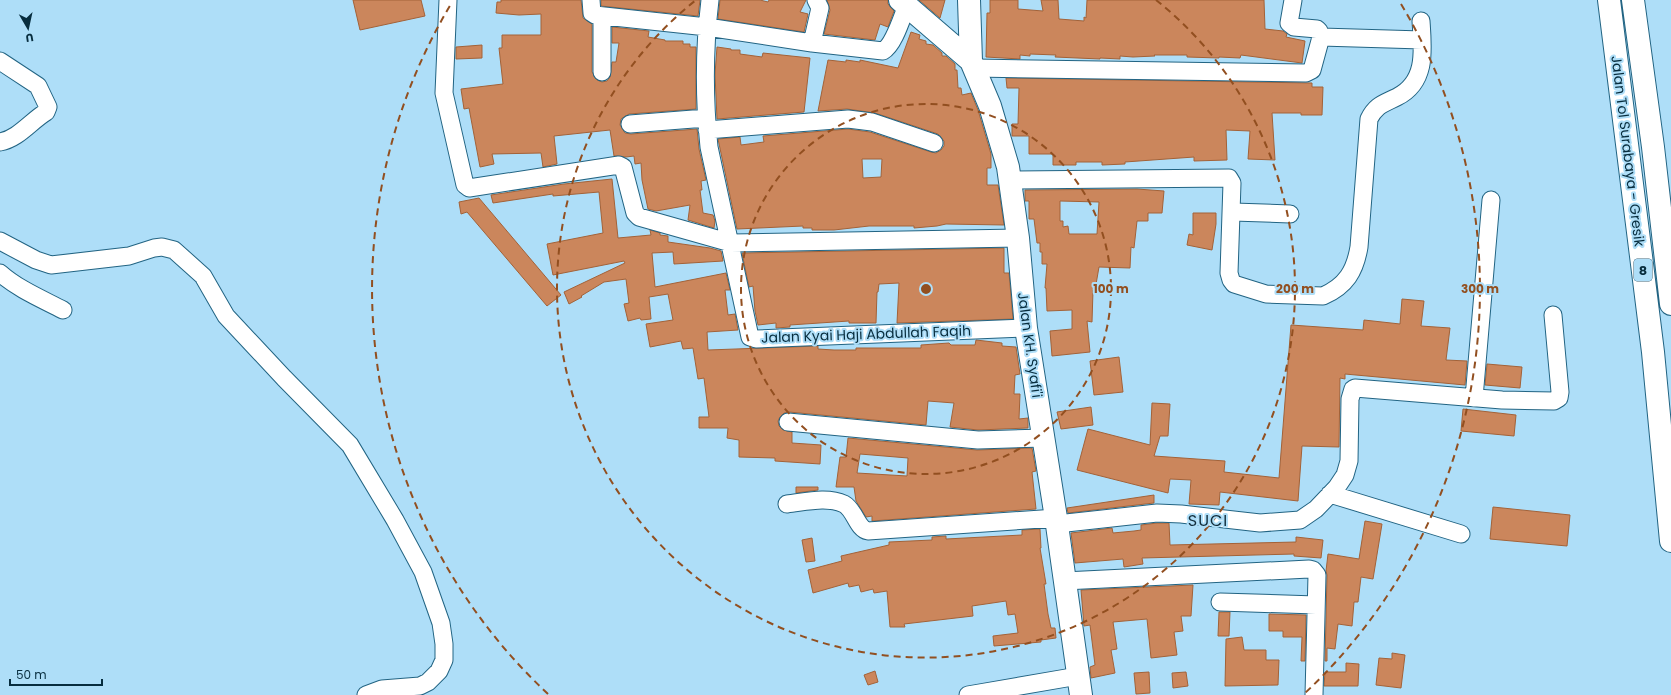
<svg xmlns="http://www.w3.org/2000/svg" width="1671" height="695" viewBox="0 0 1671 695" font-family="Poppins,sans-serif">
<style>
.building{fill:#cb865c;stroke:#a36238;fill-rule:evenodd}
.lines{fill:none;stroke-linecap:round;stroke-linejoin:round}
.minor-casing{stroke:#226483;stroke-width:19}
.major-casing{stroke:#226483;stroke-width:24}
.highway-casing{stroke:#226483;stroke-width:24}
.minor{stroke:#fff;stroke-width:17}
.major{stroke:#fff;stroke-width:22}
.highway{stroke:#fff;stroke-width:22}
.ring{fill:none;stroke:#924f20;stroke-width:2;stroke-dasharray:7 5}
.labels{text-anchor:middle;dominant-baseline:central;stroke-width:4;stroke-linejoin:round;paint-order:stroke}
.shield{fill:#aedef8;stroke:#396276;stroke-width:1}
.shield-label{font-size:13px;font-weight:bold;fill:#072d3e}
.street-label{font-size:14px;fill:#072d3e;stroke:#aedef8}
.quarter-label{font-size:16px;letter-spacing:1px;fill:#112c3a;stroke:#aedef8}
.centre{fill:#924f20;stroke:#aedef8;stroke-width:2}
.ring-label{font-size:12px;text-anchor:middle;font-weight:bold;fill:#924f20;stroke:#aedef8;stroke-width:4;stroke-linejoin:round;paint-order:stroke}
</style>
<rect width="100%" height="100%" fill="#aedef8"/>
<path class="building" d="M 353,0 L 421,0 L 425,16 L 360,30 Z
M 501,0 L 581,0 L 583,18 L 592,24 L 592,72 L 597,80 L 602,82 L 607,81 L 610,77 L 612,62 L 616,62 L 619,43 L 612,43 L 612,27 L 649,31 L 648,37 L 665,40 L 665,41 L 683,41 L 683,44 L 690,44 L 690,47 L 696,47 L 696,109 L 629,114 L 621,119 L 620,125 L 625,133 L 631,134 L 697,129 L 699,149 L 706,180 L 701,181 L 702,190 L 700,190 L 703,213 L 713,215 L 715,221 L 714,228 L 688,220 L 690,205 L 656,211 L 648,209 L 642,180 L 641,163 L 635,164 L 634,156 L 626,157 L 614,156 L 610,130 L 554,136 L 557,164 L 543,167 L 541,153 L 492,154 L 494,164 L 480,167 L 469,108 L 464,109 L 461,89 L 503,84 L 499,48 L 502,48 L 502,35 L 541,35 L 541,14 L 519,15 L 496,13 L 497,2 L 501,2 Z
M 601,0 L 700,0 L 698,16 L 601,6 Z
M 720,0 L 760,0 L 768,2 L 769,0 L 806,0 L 800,12 L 808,14 L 804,32 L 718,19 Z
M 827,0 L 888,0 L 888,4 L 894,11 L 888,27 L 880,24 L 875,40 L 824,34 L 830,10 Z
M 919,0 L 945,0 L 940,18 Z
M 990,0 L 1018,0 L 1018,9 L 1043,11 L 1041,0 L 1058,0 L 1059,19 L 1084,21 L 1084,17 L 1086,18 L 1087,0 L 1264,0 L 1265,29 L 1283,31 L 1287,34 L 1286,37 L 1305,41 L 1302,63 L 1241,55 L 1240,58 L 1219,57 L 1219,58 L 1187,57 L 1187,55 L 1154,55 L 1155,56 L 1133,57 L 1120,56 L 1120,59 L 1100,58 L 1100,59 L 1055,57 L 1056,55 L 1030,54 L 1030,56 L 1020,55 L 1020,59 L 986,57 L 987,13 L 990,13 Z
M 911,32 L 920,35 L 919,39 L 926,41 L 926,44 L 933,45 L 942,53 L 942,56 L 946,56 L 955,64 L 955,70 L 957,70 L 958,88 L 961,88 L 962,95 L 971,93 L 978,110 L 991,154 L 991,168 L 987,168 L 987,185 L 998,185 L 1004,225 L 946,224 L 937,226 L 914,228 L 914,226 L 869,226 L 834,230 L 812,230 L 812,228 L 803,228 L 803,226 L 737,229 L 718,139 L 740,137 L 741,145 L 764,142 L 763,136 L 848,129 L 870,132 L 931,152 L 936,153 L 941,150 L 944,146 L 944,141 L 938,134 L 875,113 L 847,109 L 818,111 L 828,60 L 846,62 L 846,60 L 860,62 L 860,60 L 898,68 ZM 862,159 L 882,159 L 881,177 L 863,178 Z
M 482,45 L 482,58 L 456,59 L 456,47 Z
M 717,47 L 731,49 L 731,50 L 740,50 L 740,54 L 762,57 L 763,53 L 810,58 L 804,112 L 717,119 L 715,74 Z
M 1006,78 L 1312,83 L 1312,87 L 1323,87 L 1322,115 L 1301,115 L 1301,113 L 1272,113 L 1275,160 L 1248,159 L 1250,131 L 1226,130 L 1227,160 L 1194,161 L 1194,157 L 1125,162 L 1125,164 L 1102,165 L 1102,162 L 1076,162 L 1076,165 L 1053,165 L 1053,154 L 1029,154 L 1029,136 L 1012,136 L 1012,124 L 1018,124 L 1019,88 L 1007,88 Z
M 612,179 L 618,238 L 651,235 L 650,230 L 660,233 L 660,235 L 668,236 L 668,242 L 710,248 L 721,251 L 723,261 L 674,264 L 673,252 L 652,253 L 655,287 L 726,273 L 730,290 L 725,290 L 728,315 L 735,314 L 738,330 L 707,332 L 708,350 L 818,346 L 818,349 L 834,350 L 856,350 L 856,348 L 921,348 L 921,345 L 949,343 L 951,345 L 975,345 L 976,340 L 1002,343 L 1002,346 L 1016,347 L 1020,374 L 1015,375 L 1014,394 L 1020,394 L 1019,419 L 1028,418 L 1028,428 L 978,430 L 950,427 L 954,403 L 928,401 L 926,425 L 789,412 L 784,413 L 780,417 L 778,421 L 779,426 L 783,430 L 792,432 L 792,443 L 821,445 L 820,464 L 775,461 L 775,458 L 739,457 L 739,440 L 727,438 L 728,428 L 699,428 L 699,417 L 709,417 L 704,378 L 698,379 L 693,348 L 683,349 L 681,341 L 650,347 L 646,324 L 673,320 L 668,294 L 649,297 L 651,319 L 641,320 L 640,318 L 628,321 L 624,304 L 629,303 L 626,279 L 604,282 L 581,296 L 582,297 L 569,304 L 564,292 L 625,263 L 624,261 L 553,275 L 547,244 L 603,233 L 599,192 L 553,196 L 553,194 L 493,203 L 491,195 L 564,184 Z
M 1137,189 L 1164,191 L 1162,213 L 1148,213 L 1148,221 L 1137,221 L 1134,248 L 1131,247 L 1130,268 L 1099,267 L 1095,290 L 1093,290 L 1092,322 L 1087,321 L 1090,352 L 1052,356 L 1050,331 L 1072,329 L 1072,310 L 1047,311 L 1046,288 L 1045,288 L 1047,264 L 1042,264 L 1042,252 L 1040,252 L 1040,243 L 1037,243 L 1034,219 L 1029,219 L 1029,201 L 1025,201 L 1025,190 ZM 1060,201 L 1099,202 L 1097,234 L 1069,234 L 1068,226 L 1063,227 L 1063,221 L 1060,221 Z
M 479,198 L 561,295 L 547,306 L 467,212 L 461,214 L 459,202 Z
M 1193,213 L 1216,213 L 1216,224 L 1212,250 L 1187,245 L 1189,234 L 1193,235 Z
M 1004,248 L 1004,273 L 1009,273 L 1013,319 L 897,323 L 899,283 L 879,284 L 878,292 L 877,292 L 876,323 L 849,323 L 849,321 L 790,325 L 790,327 L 776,328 L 776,323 L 758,325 L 755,311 L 753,286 L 749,287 L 742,253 Z
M 1402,299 L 1424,301 L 1421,326 L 1450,328 L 1446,360 L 1467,361 L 1465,385 L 1345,374 L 1345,379 L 1340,378 L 1339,447 L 1302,446 L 1298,501 L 1220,492 L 1219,505 L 1189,504 L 1191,480 L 1170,479 L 1168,493 L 1077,470 L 1088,429 L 1150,445 L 1152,403 L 1170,404 L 1168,436 L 1160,436 L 1154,456 L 1225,461 L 1224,472 L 1279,478 L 1291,325 L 1363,330 L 1364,320 L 1400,324 Z
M 1119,357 L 1123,392 L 1094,395 L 1090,361 Z
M 1487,364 L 1522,367 L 1520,388 L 1485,385 Z
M 1091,407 L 1093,425 L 1061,429 L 1057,412 Z
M 1463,409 L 1516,415 L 1514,436 L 1461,431 Z
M 848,438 L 977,450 L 1032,448 L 1036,471 L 1032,472 L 1036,509 L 872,521 L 872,516 L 866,517 L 856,501 L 854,487 L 836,487 L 840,457 L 846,457 ZM 860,454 L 908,458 L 907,476 L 857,473 Z
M 796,487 L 818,487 L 818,490 L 796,493 Z
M 1154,495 L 1154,503 L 1068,513 L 1067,508 Z
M 1493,507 L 1570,515 L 1567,546 L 1490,539 Z
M 1365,521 L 1382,524 L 1373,579 L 1361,577 L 1358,602 L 1354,602 L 1352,626 L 1338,624 L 1335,649 L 1327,648 L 1327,661 L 1325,661 L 1327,575 L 1326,571 L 1328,554 L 1359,559 Z
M 1157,523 L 1169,523 L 1170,545 L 1296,542 L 1296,537 L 1323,540 L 1321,558 L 1294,556 L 1294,554 L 1142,558 L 1143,564 L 1124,567 L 1123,559 L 1075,563 L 1071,533 L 1112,528 L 1113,533 L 1134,531 L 1141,530 L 1141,525 Z
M 1040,529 L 1041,548 L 1040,548 L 1046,584 L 1044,584 L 1048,614 L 1051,628 L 1055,628 L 1056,638 L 1041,640 L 1041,642 L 994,646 L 993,636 L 1018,633 L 1015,614 L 1008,615 L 1006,601 L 972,606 L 973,616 L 904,624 L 905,627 L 890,627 L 887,591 L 874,593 L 873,589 L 861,592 L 859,585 L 849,587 L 848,583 L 813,593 L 808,570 L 842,561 L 841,556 L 889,545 L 889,542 L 932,540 L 932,537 L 946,536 L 946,539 L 1022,535 L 1022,530 Z
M 812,538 L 815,561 L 806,562 L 802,540 Z
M 1193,585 L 1191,616 L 1181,616 L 1183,631 L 1174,632 L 1177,655 L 1151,658 L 1147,619 L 1113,622 L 1117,649 L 1111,650 L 1115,673 L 1091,678 L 1090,667 L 1095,665 L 1090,625 L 1084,626 L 1081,590 Z
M 1219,612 L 1230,612 L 1229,636 L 1218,636 Z
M 1269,614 L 1306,615 L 1305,661 L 1301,661 L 1302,637 L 1283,637 L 1283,631 L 1269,631 Z
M 1242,637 L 1244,650 L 1266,650 L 1266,660 L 1279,660 L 1278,685 L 1225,686 L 1226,639 Z
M 1392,653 L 1405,655 L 1401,688 L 1376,685 L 1379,658 L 1392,659 Z
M 1346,663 L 1359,664 L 1358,686 L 1324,686 L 1325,672 L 1346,672 Z
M 875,671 L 878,682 L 868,685 L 864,675 Z
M 1149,672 L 1150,693 L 1136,694 L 1134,673 Z
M 1186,672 L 1188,686 L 1173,688 L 1172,673 Z"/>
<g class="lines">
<g class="minor-casing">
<path id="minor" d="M 448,0 L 444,93 L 465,185 L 469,188 L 619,165 L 623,167 L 635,213 L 639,217 L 731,243 L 1018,238
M 591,0 L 592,13 L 595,15 L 707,27 L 812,43 L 883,51 C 894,45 902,17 907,5
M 710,0 C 704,49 704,98 709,147 L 750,337 L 756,339 L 1026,328
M 1321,37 L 1422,40
M 812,43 L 820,8 L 816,0
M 0,61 L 38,86 L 48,107 L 46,112 C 31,121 18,139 0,142
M 974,68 L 1306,73 L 1312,70 L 1321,37 L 1319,31 L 1317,29 L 1294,27 L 1289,23 L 1293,0
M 602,72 L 602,16
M 630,124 L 706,118
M 707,130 L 848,119 L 872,122 L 934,143
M 1010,180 L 1229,178 L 1232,183 L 1229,273 L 1231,280 L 1234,284 L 1266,294 L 1323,296 C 1346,286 1355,271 1359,247 L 1369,119 C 1376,105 1383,104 1397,97 C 1427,82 1423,50 1421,21
M 1233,212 L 1290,214
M 0,241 L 36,260 L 51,265 L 129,256 L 154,248 L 162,247 L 174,250 L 203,276 L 226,316 L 284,378 L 350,445 L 395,520 L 423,572 L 441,623 L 444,644 L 444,660 L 439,671 L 428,682 L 420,686 L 382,689 L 366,695
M 0,273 C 18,289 42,299 63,310
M 1474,398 L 1491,200
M 788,422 L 978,440 L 1044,438
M 1330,494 L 1461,534
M 787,504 C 805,502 827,496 844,504 C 855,510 857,529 868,531 L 1056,518
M 1057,524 L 1157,513 L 1181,514 L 1260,523 L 1300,520 L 1316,509 L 1337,487 L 1345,475 L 1349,461 L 1350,399 L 1353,389 L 1355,388 L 1502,400 L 1554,401 L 1559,398 L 1560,392 L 1553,315
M 1064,581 L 1309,569 L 1313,570 L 1317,575 L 1314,695
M 1220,602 L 1316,605
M 968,695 L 1078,676"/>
</g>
<g class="major-casing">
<path id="major" d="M 900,0 L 971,61
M 969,0 L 971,61 L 990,106 L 1008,167 L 1018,238 L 1026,328 L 1056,518 L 1081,695"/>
</g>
<g class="highway-casing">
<path id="highway" d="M 1609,0 L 1653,352 L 1671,541
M 1633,0 L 1653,147 L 1671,304"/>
</g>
<use href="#minor" class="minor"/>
<use href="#major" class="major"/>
<use href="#highway" class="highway"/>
</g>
<g class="ring">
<circle cx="926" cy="289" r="185"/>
<path d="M1156 0A369 369 0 1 1 696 0"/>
<path d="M548 694A554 554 0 0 1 451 4M1401 4A554 554 0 0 1 1304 694"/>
</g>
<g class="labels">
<rect class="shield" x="1634" y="259" width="18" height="22" rx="3"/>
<g class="shield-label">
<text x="1643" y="270">8</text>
</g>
<g class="street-label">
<text transform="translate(1628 151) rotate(83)">Jalan Tol Surabaya - Gresik</text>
<text transform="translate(866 334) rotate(-2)">Jalan Kyai Haji Abdullah Faqih</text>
<text transform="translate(1030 345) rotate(82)">Jalan KH. Syafi'i</text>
</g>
<g class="quarter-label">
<text x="1208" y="520">SUCI</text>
</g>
</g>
<circle cx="926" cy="289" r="6" class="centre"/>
<g class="ring-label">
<text x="1111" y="293">100 m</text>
<text x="1295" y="293">200 m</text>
<text x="1480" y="293">300 m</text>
</g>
<g transform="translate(28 28) rotate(171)" stroke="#aedef8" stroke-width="3" paint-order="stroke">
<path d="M0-3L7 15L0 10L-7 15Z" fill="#072d3e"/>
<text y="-6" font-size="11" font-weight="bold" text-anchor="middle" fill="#072d3e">U</text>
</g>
<path d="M10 679v6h92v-6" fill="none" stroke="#072d3e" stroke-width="2"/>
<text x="16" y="679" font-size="12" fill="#072d3e" stroke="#aedef8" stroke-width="3" paint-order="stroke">50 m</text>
</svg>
